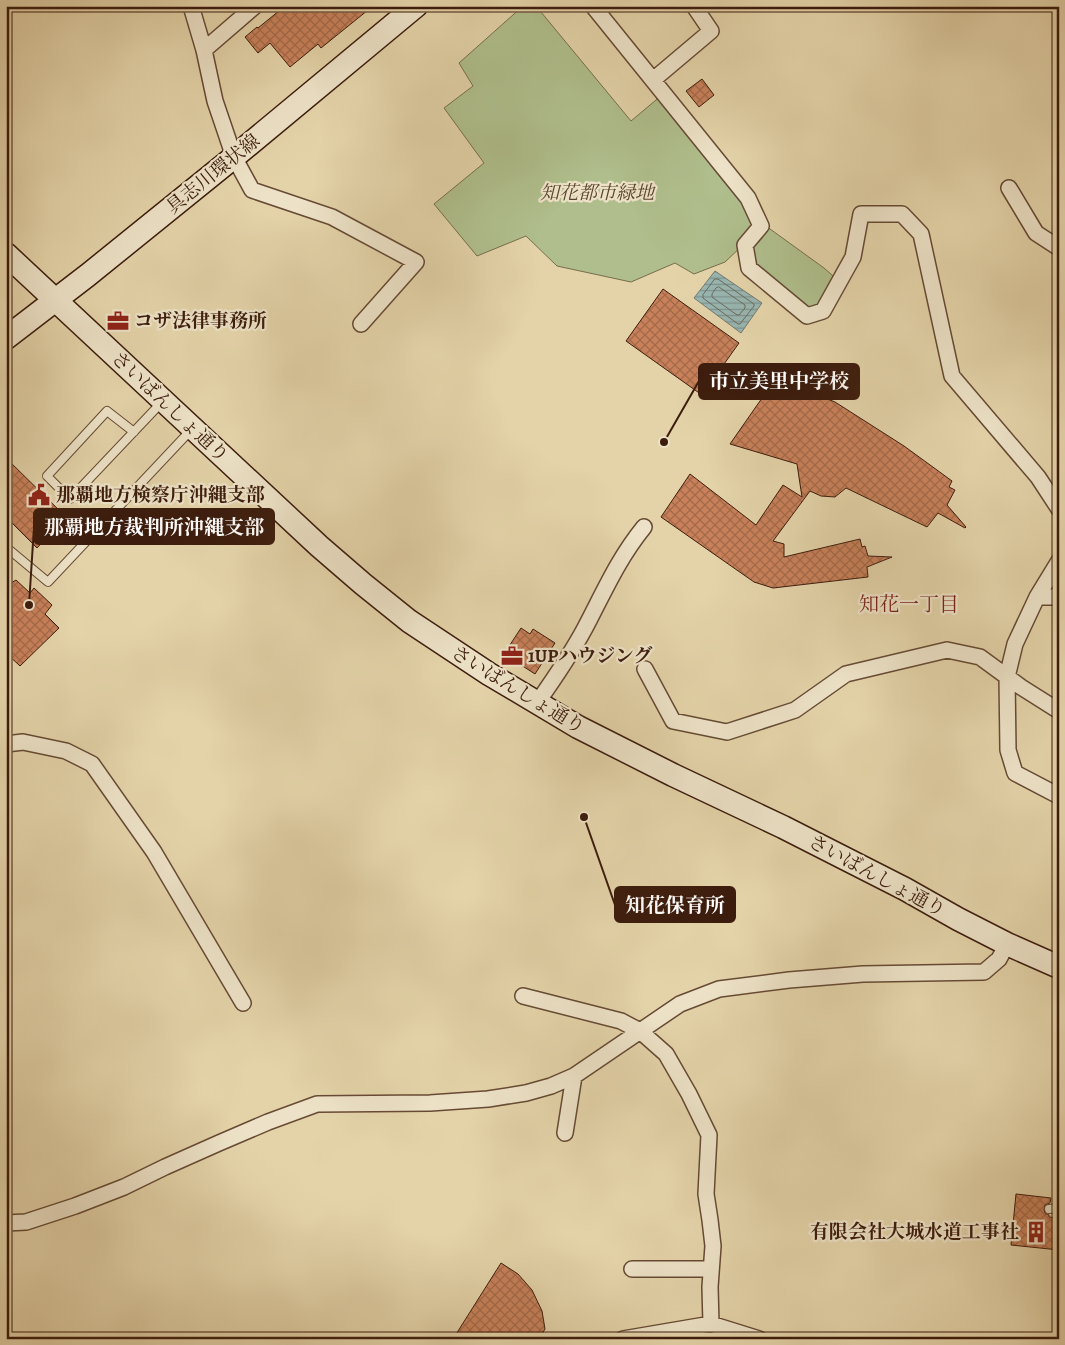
<svg xmlns="http://www.w3.org/2000/svg" width="1065" height="1345" viewBox="0 0 1065 1345" font-family="Alegreya,'Noto Serif JP',serif">
<style>
.park{fill:#afbe8c;stroke:#766d4c}
.water{fill:url(#water-rules);stroke:#73786f}
.lines{fill:none;stroke-linecap:round;stroke-linejoin:round}
.shore{stroke:#6a695f;stroke-width:1}
.building{fill:url(#building-cross-hatch);stroke:#3c1c0d}
.service-casing{stroke:#664a34;stroke-width:10}
.minor-casing{stroke:#664a34;stroke-width:18}
.secondary-casing{stroke:#3c1c0d;stroke-width:25}
.service{stroke:#ede2c7;stroke-width:8}
.minor{stroke:#ede2c7;stroke-width:15}
.secondary{stroke:#ede2c7;stroke-width:22}
.labels{text-anchor:middle;dominant-baseline:central;stroke-width:4.5;stroke-linejoin:round;paint-order:stroke}
.street-label{font-size:19px;fill:#3c1c0d;stroke:#ede2c7}
.park-label{font-size:19px;font-style:italic;fill:#59442d;stroke:#ede2c7}
.poi-label{font-size:19px;font-weight:bold;fill:#3c1c0d;stroke:#ede2c7;text-anchor:start}
.neighbourhood-label{font-size:20px;fill:#7a1f14;stroke:#ede2c7}
.leader{fill:none;stroke:#3c1c0d;stroke-width:2}
.callout-dot{fill:#3c1c0d;stroke:#ede2c7;stroke-width:2}
.callout{fill:#3c1c0d;stroke:#3c1c0d;stroke-width:2}
.callout-label{font-size:20px;text-anchor:middle;font-weight:bold;fill:#fff}
</style>
<defs>
<pattern id="water-rules" width="6" height="5" patternUnits="userSpaceOnUse" patternTransform="scale(1.25)"><rect width="6" height="5" fill="#98b6b1"/><path d="M0 2.5h6" fill="none" stroke="#7d938e"/></pattern>
<pattern id="building-cross-hatch" width="8" height="8" patternUnits="userSpaceOnUse" patternTransform="scale(1.25)"><rect width="8" height="8" fill="#c8815a"/><path d="M0 0l8 8M0 8l8-8" fill="none" stroke="#a46949"/></pattern>
</defs>
<rect width="100%" height="100%" fill="#e4d3a9"/>
<filter id="stains"><feTurbulence type="fractalNoise" baseFrequency=".004" numOctaves="4"/><feColorMatrix values="0 0 0 0 .2 0 0 0 0 .09 0 0 0 0 .02 0 0 0 .5 -.17"/></filter>
<radialGradient id="worn" r=".72"><stop offset=".6" stop-color="#630" stop-opacity="0"/><stop offset="1" stop-color="#630" stop-opacity=".3"/></radialGradient>
<path class="park" d="M 523,6 L 536,6 L 631,121 L 662,95 L 760,219 L 744,244 L 725,262 L 694,274 L 675,263 L 631,282 L 557,266 L 526,236 L 477,256 L 434,204 L 484,163 L 444,108 L 473,86 L 459,63 Z
M 759,221 L 824,268 L 840,282 L 823,311 L 807,316 L 749,268 L 745,245 Z"/>
<path class="water" d="M 715,271 L 762,303 L 741,333 L 694,298 Z"/>
<g class="lines">
<path class="shore" d="M 715,279 L 718,279 L 754,304 L 754,306 L 740,324 L 738,324 L 703,298 L 703,295 Z
M 719,287 L 745,305 L 745,308 L 739,315 L 737,315 L 712,297 L 712,294 L 716,288 Z"/>
</g>
<path class="building" d="M 285,6 L 373,6 L 321,48 L 318,44 L 290,67 L 270,43 L 258,53 L 245,37 L 257,27 L 258,28 Z
M 702,79 L 714,95 L 699,107 L 686,91 Z
M 663,289 L 739,343 L 702,395 L 626,341 Z
M 776,378 L 835,402 L 904,446 L 952,481 L 949,487 L 955,490 L 947,505 L 966,527 L 965,528 L 938,513 L 927,527 L 846,488 L 835,497 L 821,496 L 810,491 L 773,541 L 784,544 L 784,557 L 860,539 L 862,547 L 865,546 L 868,556 L 892,557 L 867,567 L 868,577 L 773,588 L 754,582 L 661,517 L 690,474 L 756,525 L 783,485 L 802,497 L 797,464 L 730,444 Z
M 6,458 L 66,517 L 37,548 L 6,517 Z
M 16,580 L 30,593 L 34,588 L 52,605 L 45,614 L 59,628 L 20,666 L 6,653 L 6,586 Z
M 521,628 L 530,634 L 533,629 L 555,643 L 535,674 L 504,654 Z
M 1016,1194 L 1051,1198 L 1050,1203 L 1045,1205 L 1044,1210 L 1045,1213 L 1049,1215 L 1049,1217 L 1059,1218 L 1059,1250 L 1011,1245 Z
M 501,1263 L 518,1274 L 532,1290 L 542,1311 L 545,1329 L 539,1339 L 453,1339 Z"/>
<g class="lines">
<g class="service-casing">
<path id="service" d="M 134,432 L 107,411 L 47,476 L 70,499 L 162,402
M 6,547 L 48,582 L 191,430
M 1049,1209 L 1059,1208"/>
</g>
<g class="minor-casing">
<path id="minor" d="M 191,6 L 204,50 L 215,101 L 234,157 L 252,190 L 332,217 L 416,262 L 361,324
M 593,6 L 748,198 L 761,226 L 745,245 L 749,268 L 807,316 L 823,311 L 853,257 L 861,214 L 902,214 L 921,234 L 952,376 L 1038,477 L 1059,509
M 204,50 L 255,6
M 653,80 L 711,31 L 694,6
M 1009,188 L 1036,233 L 1059,248
M 1059,561 L 1037,597 L 1015,644 L 1007,677 L 1008,750 L 1015,773 L 1059,796
M 1037,597 L 1059,597
M 645,669 L 673,721 L 727,732 L 795,710 L 846,674 L 947,650 L 980,657 L 1021,687 L 1059,711
M 537,703 C 554,679 571,654 585,628 C 604,592 618,559 644,527
M 6,744 L 23,742 L 66,751 L 92,764 L 154,852 L 243,1003
M 523,996 L 621,1021 L 640,1031 L 666,1054 L 689,1094 L 709,1135 L 706,1194 L 710,1220 L 713,1246 L 710,1287 L 711,1324 L 759,1339
M 565,1133 L 574,1076
M 6,1223 L 26,1222 L 75,1206 L 124,1187 L 165,1167 L 219,1143 L 268,1122 L 317,1104 L 430,1103 L 488,1099 L 526,1093 L 551,1086 L 574,1076 L 680,1004 L 719,989 L 789,980 L 863,974 L 984,972 L 999,959 L 1007,944
M 632,1269 L 711,1269
M 623,1339 L 711,1324"/>
</g>
<g class="secondary-casing">
<path id="secondary" d="M 6,254 L 319,546 L 363,584 L 409,621 L 489,674 L 578,727 L 673,775 L 783,827 L 905,889 L 958,919 L 1007,944 L 1059,967
M 6,338 L 88,275 L 234,157 L 416,6"/>
</g>
<use href="#service" class="service"/>
<use href="#minor" class="minor"/>
<use href="#secondary" class="secondary"/>
</g>
<defs>
<g id="office-bare" transform="scale(1.725)"><path d="M-6-3h4V-5.5h4V-3h4V5H-6ZM-1-4.5V-3h2v-1.5ZM-6 0V1H6V0Z" fill="#8f2418" stroke="#ede2c7" stroke-width="2.5" paint-order="stroke"/></g>
<g id="civic-bare" transform="scale(1.725)"><path d="M-.6-6.5H3V-4.5H.6V-3L4-1V1h2V6H-6V1h2V-1L-.6-3ZM-1.2 2.5V6h2.4V2.5Z" fill="#8f2418" stroke="#ede2c7" stroke-width="2.5" paint-order="stroke"/></g>
<g id="building-bare" transform="scale(1.725)"><path d="M-4-6H4V6H1V3H-1V6H-4ZM-2.5-4.3h1.7v1.8h-1.7ZM.8-4.3h1.7v1.8H.8ZM-2.5-1h1.7V.8h-1.7ZM.8-1h1.7V.8H.8Z" fill="#8f2418" stroke="#ede2c7" stroke-width="2.5" paint-order="stroke"/></g>
</defs>
<g fill-rule="evenodd">
<use href="#office-bare" x="118" y="321"/>
<use href="#civic-bare" x="39" y="495"/>
<use href="#office-bare" x="512" y="656"/>
<use href="#building-bare" x="1036" y="1232"/>
</g>
<g class="labels">
<g class="street-label">
<text transform="translate(213 174) rotate(-39)">具志川環状線</text>
<text transform="translate(170 407) rotate(43)">さいばんしょ通り</text>
<text transform="translate(518 690) rotate(31)">さいばんしょ通り</text>
<text transform="translate(877 876) rotate(28)">さいばんしょ通り</text>
</g>
<g class="park-label">
<text x="597" y="193">知花都市緑地</text>
</g>
<g class="poi-label">
<text x="134" y="321">コザ法律事務所</text>
<text x="56" y="495">那覇地方検察庁沖縄支部</text>
<text x="528" y="656">1UPハウジング</text>
<text x="1019" y="1232" text-anchor="end">有限会社大城水道工事社</text>
</g>
<g class="neighbourhood-label">
<text x="909" y="604">知花一丁目</text>
</g>
</g>
<path class="leader" d="M664 442L699 381M29 605L34 527M584 817L615 905"/>
<g class="callout-dot">
<circle cx="664" cy="442" r="5"/>
<circle cx="29" cy="605" r="5"/>
<circle cx="584" cy="817" r="5"/>
</g>
<g class="callout">
<rect x="699" y="364" width="160" height="35" rx="5"/>
<rect x="34" y="509" width="240" height="35" rx="5"/>
<rect x="615" y="887" width="120" height="35" rx="5"/>
</g>
<g class="callout-label">
<text x="779" y="388">市立美里中学校</text>
<text x="154" y="534">那覇地方裁判所沖縄支部</text>
<text x="675" y="912">知花保育所</text>
</g>
<rect width="1065" height="1345" fill="none" stroke="#e4d3a9" stroke-width="25"/>
<rect x="8" y="8" width="1050" height="1330" fill="none" stroke="#3c1c0d" stroke-width="2.5"/>
<rect x="12" y="12" width="1040" height="1320" fill="none" stroke="#3c1c0d"/>
<rect width="100%" height="100%" filter="url(#stains)"/>
<rect width="100%" height="100%" fill="url(#worn)"/>
</svg>
